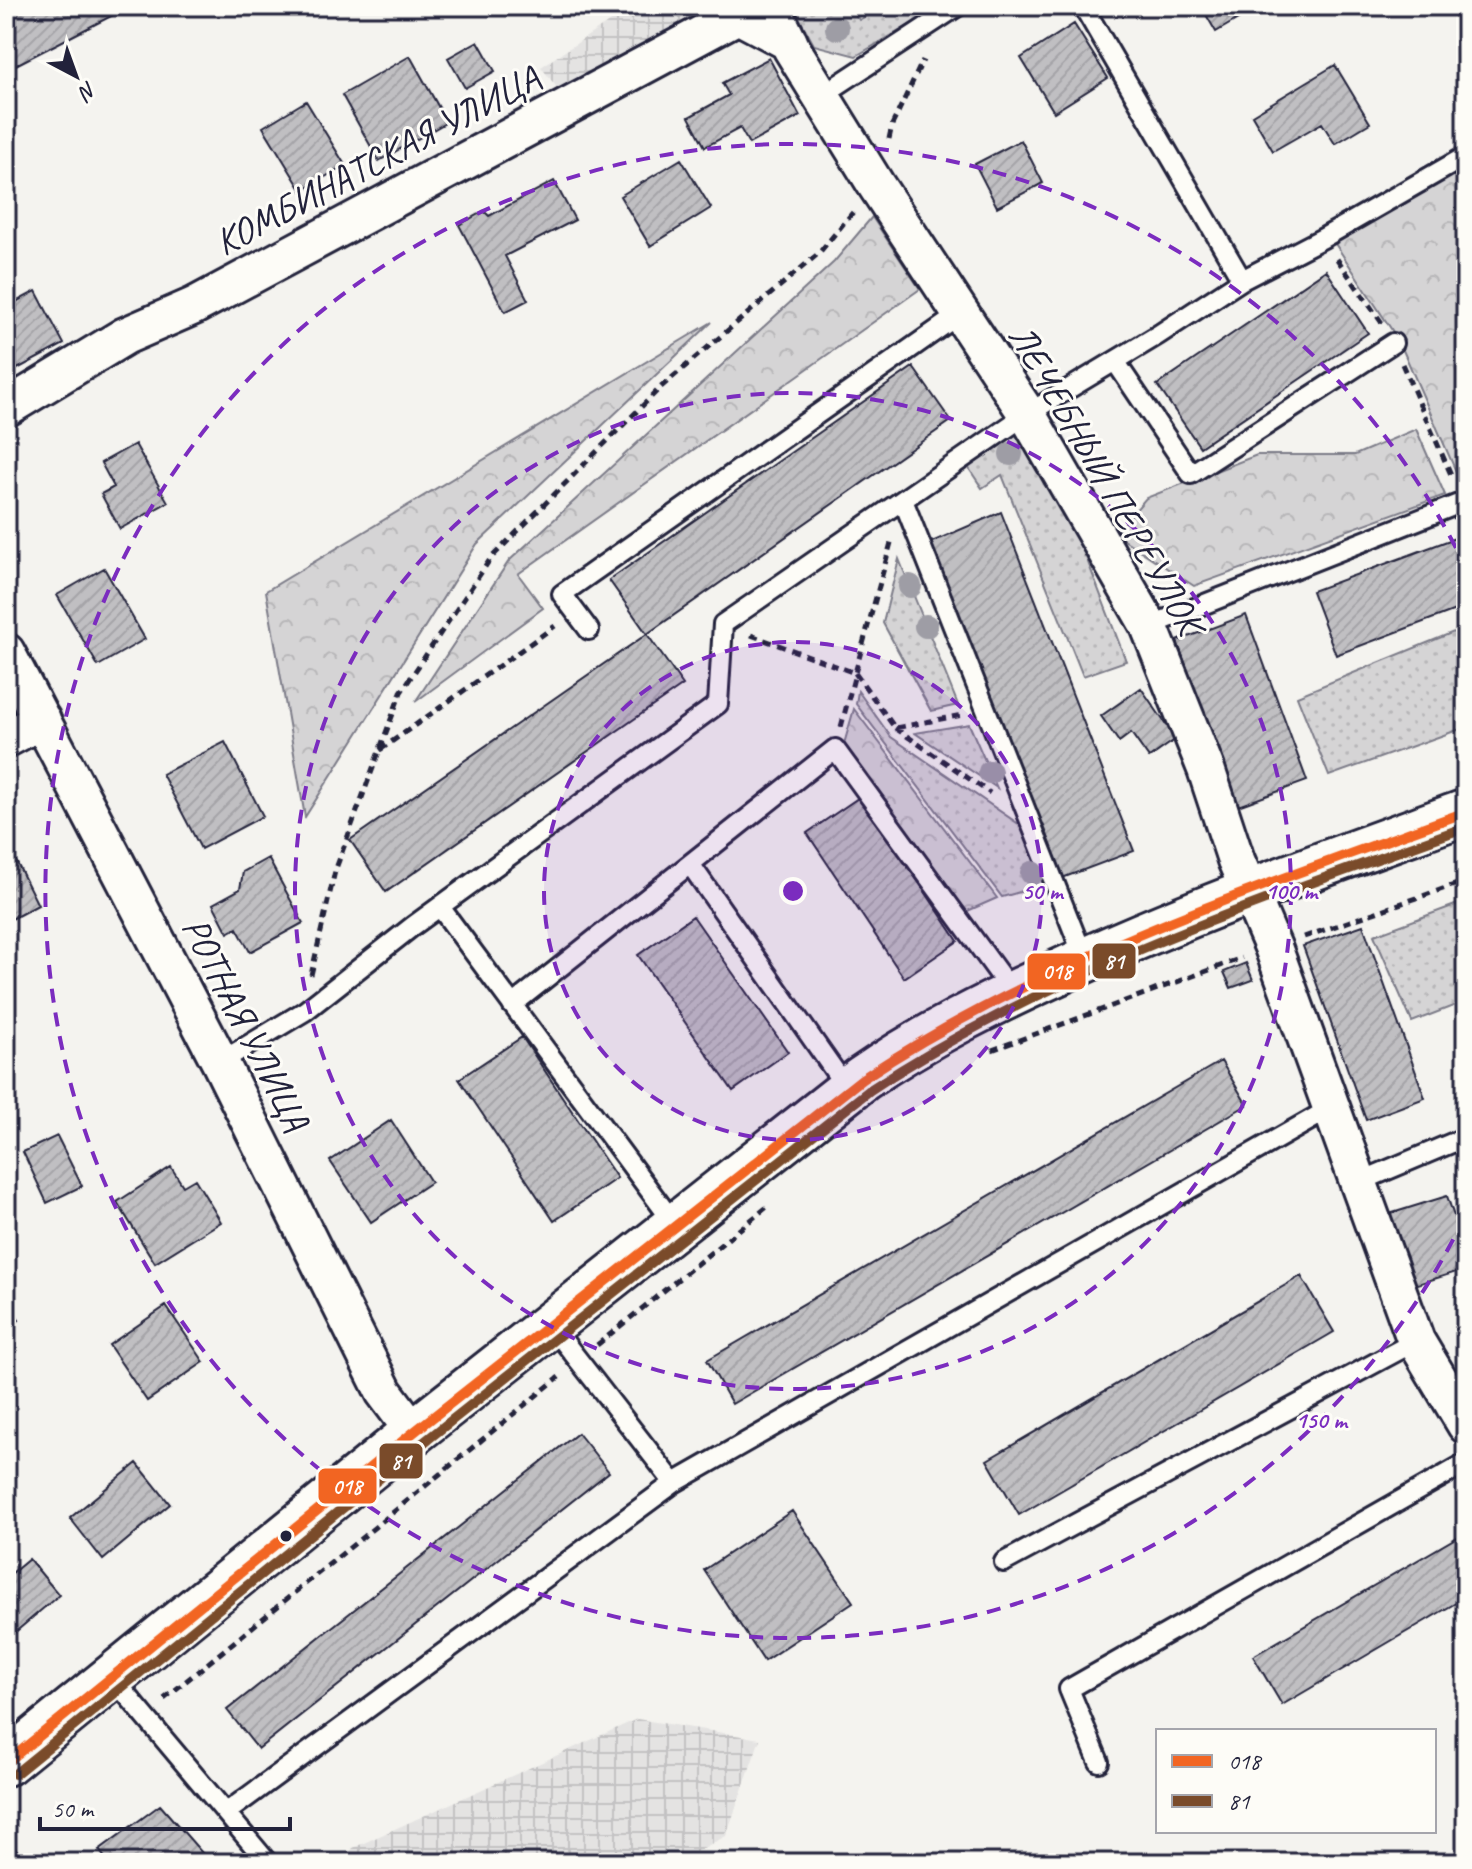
<svg xmlns="http://www.w3.org/2000/svg" width="1472" height="1869" viewBox="0 0 1472 1869" font-family="Caveat,sans-serif">
<style>
.industrial{fill:url(#industrial-grid)}
.grass{fill:url(#grass-dots);stroke:#7c7b88;stroke-width:2}
.forest{fill:url(#forest-crowns);stroke:#7c7b88;stroke-width:2}
.building{fill:url(#building-hatch);stroke:#22223b;stroke-width:2}
.lines{fill:none;stroke-linecap:round;stroke-linejoin:round}
.lane-casing{stroke:#22223b;stroke-width:24}
.street-casing{stroke:#22223b;stroke-width:42}
.secondary-casing{stroke:#22223b;stroke-width:50}
.path{stroke:#22223b;stroke-width:5;stroke-dasharray:8 6;stroke-linecap:butt}
.lane{stroke:#fdfcf7;stroke-width:18}
.street{stroke:#fdfcf7;stroke-width:36}
.secondary{stroke:#fdfcf7;stroke-width:44}
.bus-1-casing{stroke:#fdfcf7;stroke-width:16}
.bus-2-casing{stroke:#fdfcf7;stroke-width:16}
.bus-1{stroke:#f26522;stroke-width:10}
.bus-2{stroke:#7a4b2a;stroke-width:10}
.tree{fill:#9e9da5}
.ring{fill:none;stroke:#7b2cbf;stroke-width:4;stroke-dasharray:14 10}
.bus-dot{fill:#22223b;stroke:#fdfcf7;stroke-width:3}
.labels{text-anchor:middle;dominant-baseline:central;stroke-width:6;stroke-linejoin:round;paint-order:stroke}
.street-label{font-size:38px;fill:#22223b;stroke:#fdfcf7}
.centre{fill:#7b2cbf;stroke:#fdfcf7;stroke-width:4}
.ring-label{font-size:24px;text-anchor:middle;font-weight:bold;fill:#7b2cbf;stroke:#fdfcf7;stroke-width:6;stroke-linejoin:round;paint-order:stroke}
.line-badge{stroke:#fdfcf7;stroke-width:3}
.badge-label{font-size:22px;text-anchor:middle;font-weight:bold;fill:#fff}
</style>
<defs>
<pattern id="industrial-grid" width="8" height="8" patternUnits="userSpaceOnUse" patternTransform="scale(2)"><rect width="8" height="8" fill="#e4e3e2"/><path d="M0 4h8M4 0v8" fill="none" stroke="#c3c2c3"/></pattern>
<pattern id="grass-dots" width="8" height="8" patternUnits="userSpaceOnUse" patternTransform="scale(2)"><rect width="8" height="8" fill="#d5d4d5"/><path d="M2 2h.1M6 6h.1" fill="none" stroke="#b7b6b8" stroke-width="1.8" stroke-linecap="round"/></pattern>
<pattern id="forest-crowns" width="20" height="18" patternUnits="userSpaceOnUse" patternTransform="scale(2)"><rect width="20" height="18" fill="#d5d4d5"/><path d="M2 6a3 3 0 1 1 6 0M12 15a3 3 0 1 1 6 0" fill="none" stroke="#b7b6b8"/></pattern>
<pattern id="building-hatch" width="6" height="6" patternUnits="userSpaceOnUse" patternTransform="scale(2)"><rect width="6" height="6" fill="#c0bfc2"/><path d="M-1 1l2-2M0 6l6-6M5 7l2-2" fill="none" stroke="#a5a4a8"/></pattern>
</defs>
<rect width="100%" height="100%" fill="#f4f3ef"/>
<filter id="ink" filterUnits="userSpaceOnUse"><feTurbulence type="fractalNoise" baseFrequency=".0125" numOctaves="2"/><feDisplacementMap in="SourceGraphic" scale="16" xChannelSelector="R" yChannelSelector="G"/><feConvolveMatrix kernelMatrix="1 2 1 2 8 2 1 2 1" color-interpolation-filters="sRGB"/></filter>
<g filter="url(#ink)">
<path class="industrial" d="M 633,6 L 717,6 L 562,94 L 541,67 Z
M 637,1719 L 760,1739 L 726,1836 L 675,1863 L 340,1863 L 353,1848 Z"/>
<path class="grass" d="M 793,6 L 851,6 L 859,20 L 884,6 L 942,6 L 856,56 L 814,45 Z
M 1019,428 L 1067,508 L 1126,661 L 1083,676 L 1002,475 L 982,488 L 966,464 Z
M 899,559 L 958,705 L 931,711 L 883,623 Z
M 1466,627 L 1466,727 L 1329,776 L 1297,696 Z
M 858,691 L 891,737 L 1023,827 L 1045,885 L 1002,897 L 856,704 Z
M 969,724 L 997,788 L 915,733 Z
M 1466,901 L 1466,1001 L 1412,1022 L 1374,935 Z"/>
<path class="forest" d="M 1466,165 L 1466,489 L 1464,490 L 1399,341 L 1334,242 Z
M 872,217 L 920,289 L 518,574 L 543,608 L 415,702 L 509,561 L 834,262 Z
M 712,322 L 477,544 L 305,817 L 266,591 Z
M 1416,429 L 1445,495 L 1194,586 L 1115,534 L 1146,498 L 1257,455 L 1355,455 Z
M 854,709 L 997,898 L 963,913 L 842,751 Z"/>
<path class="building" d="M 6,6 L 119,6 L 121,11 L 6,70 Z
M 857,6 L 876,6 L 861,14 Z
M 1201,6 L 1260,6 L 1216,32 Z
M 1074,24 L 1108,78 L 1054,112 L 1021,58 Z
M 478,41 L 495,71 L 465,88 L 448,58 Z
M 410,56 L 447,122 L 379,161 L 342,95 Z
M 769,58 L 800,116 L 749,144 L 740,128 L 705,147 L 689,117 L 729,95 L 722,83 Z
M 1335,65 L 1370,123 L 1335,144 L 1322,123 L 1273,151 L 1252,115 Z
M 306,101 L 345,165 L 302,191 L 263,127 Z
M 1021,140 L 1043,183 L 997,207 L 975,164 Z
M 681,159 L 711,208 L 650,246 L 620,196 Z
M 554,181 L 575,220 L 505,256 L 528,300 L 505,312 L 459,225 L 484,211 L 489,216 Z
M 1326,270 L 1368,333 L 1200,447 L 1157,385 Z
M 36,291 L 64,344 L 6,375 L 6,307 Z
M 913,367 L 951,421 L 647,634 L 609,580 Z
M 135,444 L 168,502 L 120,529 L 101,494 L 114,487 L 101,463 Z
M 1001,512 L 1134,851 L 1057,880 L 927,544 Z
M 1466,534 L 1466,606 L 1336,655 L 1312,591 Z
M 104,568 L 145,639 L 98,666 L 57,595 Z
M 1246,615 L 1307,781 L 1238,806 L 1177,641 Z
M 647,634 L 683,685 L 386,892 L 350,840 Z
M 1141,688 L 1176,739 L 1149,758 L 1131,733 L 1119,742 L 1101,716 Z
M 225,742 L 263,816 L 201,849 L 162,774 Z
M 861,796 L 958,941 L 904,978 L 807,833 Z
M 10,849 L 38,905 L 6,922 L 6,852 Z
M 268,858 L 303,923 L 250,952 L 237,928 L 228,933 L 213,904 L 240,889 L 243,872 Z
M 693,916 L 788,1052 L 733,1091 L 638,955 Z
M 1363,925 L 1425,1098 L 1366,1120 L 1303,946 Z
M 1246,963 L 1253,980 L 1231,988 L 1224,972 Z
M 522,1037 L 617,1178 L 554,1221 L 459,1079 Z
M 1221,1061 L 1247,1105 L 732,1404 L 707,1360 Z
M 391,1120 L 431,1182 L 371,1222 L 330,1161 Z
M 57,1136 L 82,1186 L 47,1203 L 23,1152 Z
M 171,1167 L 183,1186 L 195,1179 L 221,1222 L 155,1263 L 117,1202 Z
M 1447,1196 L 1466,1251 L 1466,1269 L 1408,1287 L 1383,1216 Z
M 1301,1276 L 1334,1332 L 1019,1515 L 987,1460 Z
M 6,1303 L 19,1320 L 6,1330 Z
M 166,1306 L 204,1362 L 147,1401 L 109,1345 Z
M 578,1433 L 609,1472 L 258,1749 L 227,1710 Z
M 137,1463 L 170,1504 L 103,1560 L 70,1518 Z
M 792,1511 L 853,1602 L 764,1661 L 704,1570 Z
M 1466,1532 L 1466,1597 L 1282,1705 L 1253,1656 Z
M 29,1559 L 59,1595 L 6,1640 L 6,1578 Z
M 160,1805 L 210,1862 L 109,1863 L 99,1850 Z
M 8,1839 L 27,1863 L 6,1863 Z"/>
<g class="lines">
<g class="lane-casing">
<path id="lane" d="M 1083,6 L 1242,280
M 821,96 L 958,6
M 1115,361 L 1191,474 L 1393,343
M 903,500 L 1085,960
M 1149,626 L 1466,501
M 589,630 L 562,594 L 961,313
M 690,864 L 848,1090
M 440,907 L 676,1226
M 512,1005 L 835,749 L 1013,993
M 220,1062 L 305,1011 L 413,926 L 718,704 L 723,624 L 1027,414 L 1158,335 L 1242,280 L 1323,238 L 1466,156
M 1359,1182 L 1466,1137
M 551,1325 L 674,1483
M 1004,1562 L 1416,1341
M 111,1676 L 268,1863
M 1099,1762 L 1069,1689 L 1466,1463
M 227,1812 L 674,1483 L 1333,1107"/>
</g>
<g class="street-casing">
<path id="street" d="M 771,6 L 792,49 L 876,185 L 1027,414 L 1149,626 L 1206,769 L 1236,860 L 1273,947 L 1416,1341 L 1466,1425
M 6,408 L 125,336 L 194,306 L 738,15 L 789,42
M 6,652 L 220,1062 L 384,1392 L 414,1432
M 6,739 L 42,720"/>
</g>
<g class="secondary-casing">
<path id="secondary" d="M 6,1763 L 414,1432 L 862,1079 C 924,1036 991,1003 1059,972 C 1192,910 1329,862 1466,812"/>
</g>
<path class="path" d="M 889,139 L 892,125 L 923,60
M 1337,259 L 1382,323
M 1402,364 L 1453,479
M 751,635 L 855,673 L 892,539
M 855,673 L 895,728 L 962,715
M 841,727 L 855,674
M 895,728 L 990,793
M 380,750 L 555,626
M 1304,937 L 1466,881
M 311,975 L 335,871 L 401,692 L 491,558 L 661,387 L 819,253 L 854,211
M 992,1050 L 1242,958
M 597,1345 L 767,1207
M 164,1699 L 559,1377"/>
<use href="#lane" class="lane"/>
<use href="#street" class="street"/>
<use href="#secondary" class="secondary"/>
<g class="bus-1-casing">
<path id="bus-1" d="M 6,1763 L 414,1432 L 862,1079 C 1044,958 1262,886 1466,812"/>
</g>
<g class="bus-2-casing">
<path id="bus-2" d="M 15,1774 L 423,1443 L 870,1090 C 1049,971 1265,900 1466,827"/>
</g>
<use href="#bus-1" class="bus-1"/>
<use href="#bus-2" class="bus-2"/>
</g>
<g class="tree">
<circle cx="837" cy="28" r="12"/>
<circle cx="1011" cy="454" r="12"/>
<circle cx="910" cy="586" r="12"/>
<circle cx="926" cy="626" r="12"/>
<circle cx="990" cy="772" r="12"/>
<circle cx="1032" cy="873" r="12"/>
</g>
</g>
<circle cx="793" cy="891" r="249" fill="#7b2cbf" fill-opacity=".12"/>
<g class="ring">
<circle cx="793" cy="891" r="249"/>
<circle cx="793" cy="891" r="498"/>
<path d="M1464 1218A747 747 0 1 1 1464 564"/>
</g>
<circle class="bus-dot" cx="286" cy="1536" r="7"/>
<g class="labels">
<g class="street-label">
<text transform="translate(377 160) rotate(-28)">КОМБИНАТСКАЯ УЛИЦА</text>
<text transform="translate(1106 479) rotate(60)">ЛЕЧЕБНЫЙ ПЕРЕУЛОК</text>
<text transform="translate(246 1024) rotate(63)">РОТНАЯ УЛИЦА</text>
</g>
</g>
<circle cx="793" cy="891" r="12" class="centre"/>
<g class="ring-label">
<text x="1042" y="899">50 m</text>
<text x="1291" y="899">100 m</text>
<text x="1321" y="1428">150 m</text>
</g>
<g class="line-badge">
<rect x="1091" y="942" width="46" height="38" rx="8" fill="#7a4b2a"/>
<rect x="1026" y="952" width="61" height="39" rx="8" fill="#f26522"/>
<rect x="378" y="1442" width="46" height="38" rx="8" fill="#7a4b2a"/>
<rect x="317" y="1467" width="61" height="38" rx="8" fill="#f26522"/>
</g>
<g class="badge-label">
<text x="1114" y="969">81</text>
<text x="1057" y="979">018</text>
<text x="401" y="1469">81</text>
<text x="347" y="1494">018</text>
</g>
<rect width="1472" height="1869" fill="none" stroke="#fdfcf7" stroke-width="32"/>
<rect x="16" y="16" width="1440" height="1837" fill="none" stroke="#22223b" stroke-width="3" filter="url(#ink)"/>
<rect x="1156" y="1729" width="280" height="104" fill="#fdfcf7" stroke="#a5a5ac" stroke-width="2"/>
<rect x="1172" y="1755" width="40" height="12" fill="#f26522" stroke="#a5a5ac" stroke-width="2"/>
<text x="1228" y="1769" font-size="24" fill="#22223b">018</text>
<rect x="1172" y="1795" width="40" height="12" fill="#7a4b2a" stroke="#a5a5ac" stroke-width="2"/>
<text x="1228" y="1809" font-size="24" fill="#22223b">81</text>
<g transform="translate(76 76) rotate(139)" stroke="#fdfcf7" stroke-width="6" paint-order="stroke">
<path d="M0-6L14 30L0 20L-14 30Z" fill="#22223b"/>
<text y="-12" font-size="22" font-weight="bold" text-anchor="middle" fill="#22223b">N</text>
</g>
<path d="M40 1817v12h250v-12" fill="none" stroke="#22223b" stroke-width="4"/>
<text x="52" y="1817" font-size="24" fill="#22223b" stroke="#fdfcf7" stroke-width="6" paint-order="stroke">50 m</text>
</svg>
